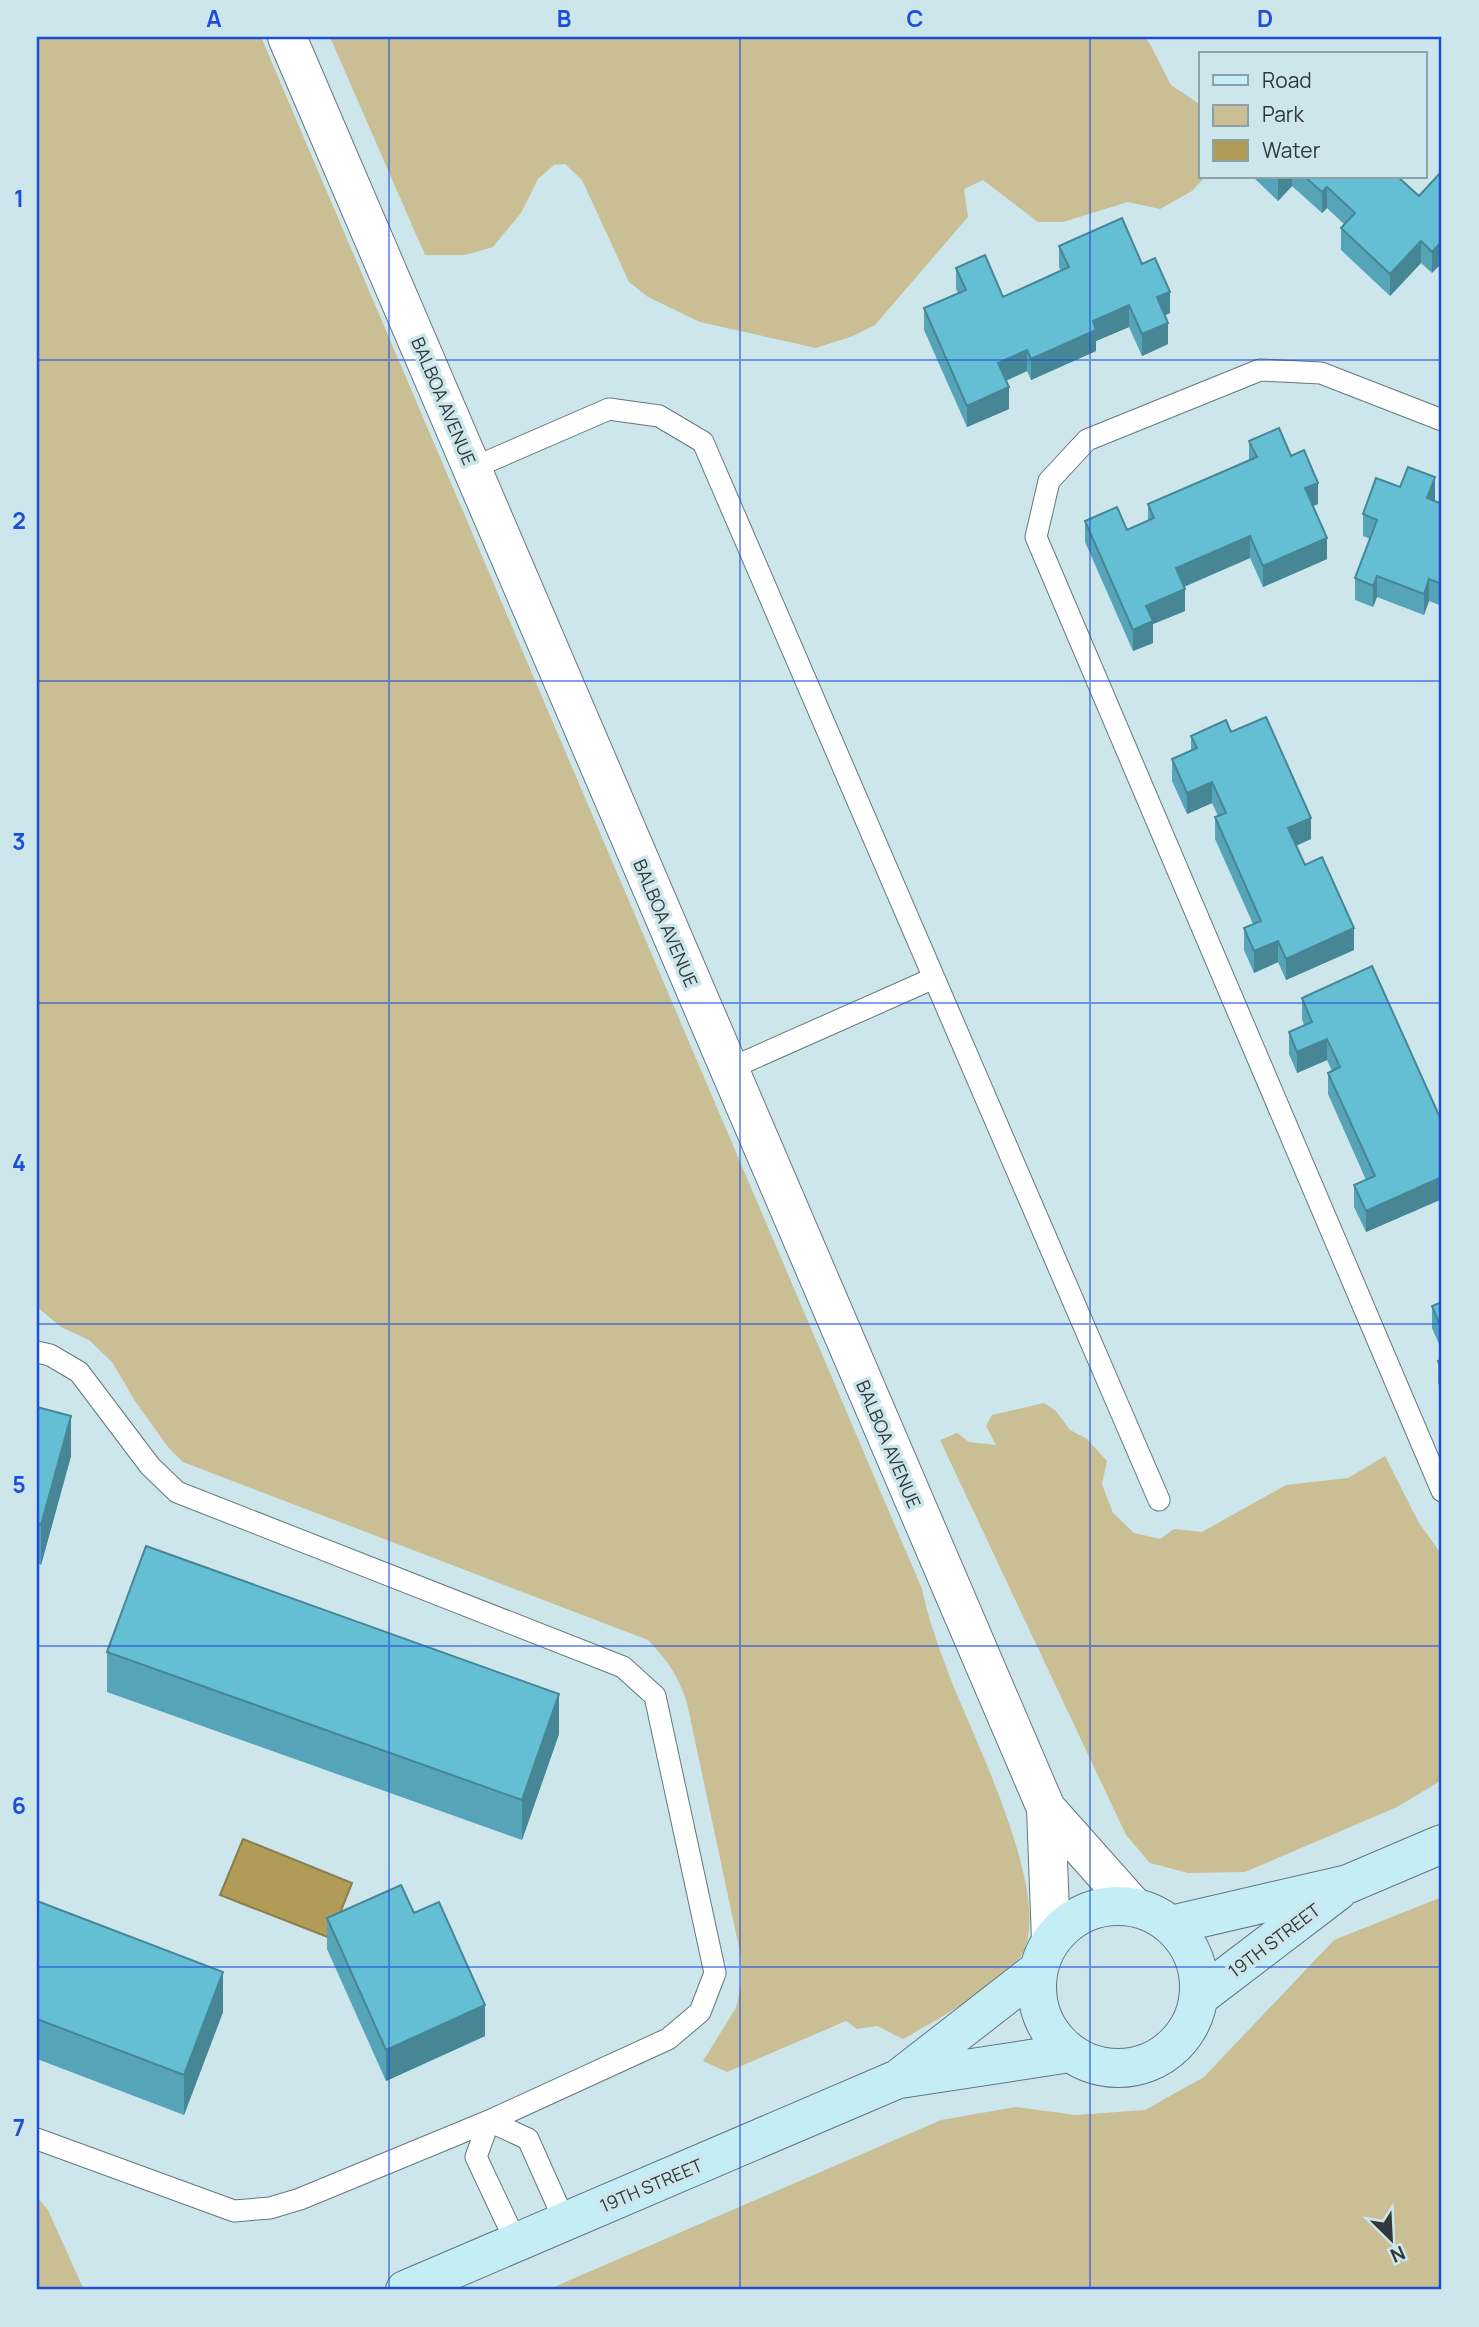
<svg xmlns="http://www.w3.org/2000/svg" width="1479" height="2327" viewBox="0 0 1479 2327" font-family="Manrope,sans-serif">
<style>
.green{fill:#cabe94}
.water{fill:#b09c57;stroke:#8a7e4f;stroke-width:2}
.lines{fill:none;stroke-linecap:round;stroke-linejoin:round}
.service-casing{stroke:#62787e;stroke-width:23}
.tertiary-casing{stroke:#62787e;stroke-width:40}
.secondary-casing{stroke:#62787e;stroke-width:40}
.service{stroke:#fff;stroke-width:21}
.tertiary{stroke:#fff;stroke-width:38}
.secondary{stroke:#c5edf6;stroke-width:38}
.wall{fill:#56a4b7}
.shaded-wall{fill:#468695}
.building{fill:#64bfd5;stroke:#468695;stroke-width:2}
.grid{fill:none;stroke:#1d4ed8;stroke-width:2;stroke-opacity:0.55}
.labels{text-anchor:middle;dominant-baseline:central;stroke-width:7;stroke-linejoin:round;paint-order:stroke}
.street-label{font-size:18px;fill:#30393c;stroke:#cde6ec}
.neatline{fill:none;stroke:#1d4ed8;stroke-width:2.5}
.grid-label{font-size:23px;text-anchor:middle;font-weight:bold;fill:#1d4ed8}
</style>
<rect width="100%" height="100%" fill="#cde6ec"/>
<path class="green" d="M 37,37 L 261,37 L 922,1589 C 929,1622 941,1654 953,1685 C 976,1742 1052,1896 1023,1952 C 1009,1980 932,2023 903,2039 L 877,2026 L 857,2029 L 846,2021 L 727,2072 L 703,2061 L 736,2008 L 741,1986 L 741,1957 L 687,1703 C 677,1673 669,1663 648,1640 L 183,1462 L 168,1447 L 135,1401 L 112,1362 L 89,1340 L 61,1327 L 37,1307 Z
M 330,37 L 1073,37 L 1082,39 L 1083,37 L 1145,37 L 1150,44 L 1171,85 L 1201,105 L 1201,177 L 1205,177 L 1192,191 L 1160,209 L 1128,202 L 1063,222 L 1038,222 L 983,180 L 964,189 L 968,217 L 875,325 L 853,336 L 816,348 L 700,322 L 648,297 L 629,282 L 582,180 L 565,164 L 554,165 L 538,179 L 521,213 L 493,247 L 465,255 L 425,255 Z
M 1044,1403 L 1056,1411 L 1070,1430 L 1087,1439 L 1107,1461 L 1102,1484 L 1113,1513 L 1134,1533 L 1160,1539 L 1174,1529 L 1202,1532 L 1286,1485 L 1348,1478 L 1385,1456 L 1419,1523 L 1442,1555 L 1442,1780 L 1397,1807 L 1245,1872 L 1188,1873 L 1150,1863 L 1126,1835 L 940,1440 L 957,1433 L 969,1442 L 996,1445 L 986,1426 L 992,1415 Z
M 1442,1897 L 1442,2290 L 547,2290 L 941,2120 L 1016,2107 L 1076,2115 L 1145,2110 L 1204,2077 L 1334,1940 Z
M 37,2197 L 48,2210 L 84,2290 L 37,2290 Z"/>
<path class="water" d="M 243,1839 L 352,1883 L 330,1938 L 220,1895 Z"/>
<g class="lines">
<g class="service-casing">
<path id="service" d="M 1442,420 L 1321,373 L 1260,370 L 1087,440 L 1049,481 L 1036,537 L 1442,1491
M 473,468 L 609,409 L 659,416 L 703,442 L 1159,1500
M 729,1069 L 934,978
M 37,1352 L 50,1355 L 79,1372 L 150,1466 L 177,1492 L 623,1667 L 655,1696 L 715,1973 L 700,2012 L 668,2039 L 489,2121 L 300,2199 L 270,2208 L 234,2211 L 37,2139
M 489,2121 L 528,2139 L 565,2222
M 489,2121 L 476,2157 L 516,2242"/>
</g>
<g class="tertiary-casing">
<path id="tertiary" d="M 287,37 L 1046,1808 L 1134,1907
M 1046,1808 L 1051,1940"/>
</g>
<g class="secondary-casing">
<path id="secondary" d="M1037 1987a81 81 0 1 1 162 0a81 81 0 1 1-162 0Z
M 1171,1925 L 1348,1884 L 1442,1844
M 1199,1997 L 1338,1891
M 900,2079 L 1070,2053
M 405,2290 L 898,2079 L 1038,1970"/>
</g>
<use href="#service" class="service"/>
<use href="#tertiary" class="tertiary"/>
<use href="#secondary" class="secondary"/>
</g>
<path class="wall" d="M 1441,172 L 1432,273 L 1421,263 L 1390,296 L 1341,250 L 1341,228 L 1344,224 L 1327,208 L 1322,213 L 1292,186 L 1278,201 L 1253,177 L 1402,177 L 1402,180 L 1419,196 Z
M 1059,246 L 1142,264 L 1170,313 L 1165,315 L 1168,344 L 1142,356 L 1129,327 L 1096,341 L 1096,351 L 1031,380 L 1027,371 L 1006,381 L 1009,409 L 967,427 L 924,330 L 924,308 L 958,293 L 956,289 L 956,268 L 1003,297 L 1061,271 L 1059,267 Z
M 1249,441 L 1291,456 L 1318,504 L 1313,506 L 1327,559 L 1263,587 L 1250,558 L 1184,587 L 1185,611 L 1153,624 L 1153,643 L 1133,651 L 1085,542 L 1085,521 L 1127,530 L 1148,521 L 1148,504 L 1249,460 Z
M 1400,487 L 1435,499 L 1434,501 L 1442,504 L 1442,606 L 1429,601 L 1424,615 L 1377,597 L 1373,607 L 1355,600 L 1355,578 L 1370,539 L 1363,536 L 1363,514 Z
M 1231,732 L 1311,839 L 1296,846 L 1305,865 L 1354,950 L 1286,980 L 1278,962 L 1254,973 L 1244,950 L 1244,928 L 1253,924 L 1215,839 L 1215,817 L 1218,816 L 1212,803 L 1187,814 L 1172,781 L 1172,759 L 1191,751 L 1191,736 Z
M 1302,998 L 1442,1122 L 1442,1199 L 1366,1232 L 1354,1207 L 1354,1185 L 1366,1180 L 1328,1094 L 1328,1073 L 1332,1071 L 1327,1060 L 1297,1073 L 1289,1054 L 1289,1032 L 1304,1025 L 1302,1019 Z
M 1442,1302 L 1442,1351 L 1432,1328 L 1432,1306 Z
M 1442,1359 L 1442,1392 L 1438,1383 L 1438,1361 Z
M 37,1407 L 71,1456 L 41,1565 L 37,1563 Z
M 107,1652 L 559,1734 L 522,1840 L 107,1692 Z
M 37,1901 L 223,2012 L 184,2115 L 37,2059 Z
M 414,1913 L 485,2036 L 386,2081 L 327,1949 L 327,1918 Z"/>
<path class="shaded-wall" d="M 1281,177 L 1292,177 L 1292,186 L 1278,201 L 1278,179 Z
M 1327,187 L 1327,208 L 1322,213 L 1322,192 Z
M 1421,241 L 1421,263 L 1390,296 L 1390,274 Z
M 1442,241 L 1442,263 L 1432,273 L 1432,252 Z
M 1170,292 L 1170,313 L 1157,319 L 1157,297 Z
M 1129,305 L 1129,327 L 1096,341 L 1096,351 L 1031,380 L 1031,359 L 1093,321 Z
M 1168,323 L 1168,344 L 1142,356 L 1142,334 Z
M 1027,350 L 1027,371 L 998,384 L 998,363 Z
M 1009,387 L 1009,409 L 967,427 L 967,406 Z
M 1435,477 L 1435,499 L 1427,519 L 1427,498 Z
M 1318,483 L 1318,504 L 1305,510 L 1305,488 Z
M 1250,536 L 1250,558 L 1176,590 L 1176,568 Z
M 1327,538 L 1327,559 L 1263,587 L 1263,566 Z
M 1377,576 L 1377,597 L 1373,607 L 1373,586 Z
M 1429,579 L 1429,601 L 1424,615 L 1424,594 Z
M 1185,589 L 1185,611 L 1153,624 L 1153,643 L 1133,651 L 1133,630 L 1146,606 Z
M 1212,782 L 1212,803 L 1187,814 L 1187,793 Z
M 1311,818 L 1311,839 L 1288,849 L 1288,828 Z
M 1354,928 L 1354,950 L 1286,980 L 1286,959 Z
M 1278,941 L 1278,962 L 1254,973 L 1254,951 Z
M 1327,1039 L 1327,1060 L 1297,1073 L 1297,1052 Z
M 1442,1177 L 1442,1199 L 1366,1232 L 1366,1211 Z
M 71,1416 L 71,1456 L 41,1565 L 41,1525 Z
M 559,1694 L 559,1734 L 522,1840 L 522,1800 Z
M 223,1972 L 223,2012 L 184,2115 L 184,2075 Z
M 485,2005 L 485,2036 L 386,2081 L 386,2050 Z"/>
<path class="building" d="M 1441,172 L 1442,172 L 1442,241 L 1432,252 L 1421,241 L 1390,274 L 1341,228 L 1355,213 L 1327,187 L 1322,192 L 1305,177 L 1398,177 L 1419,196 Z
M 1122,218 L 1142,264 L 1155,258 L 1170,292 L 1157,297 L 1168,323 L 1142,334 L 1129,305 L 1093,321 L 1096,330 L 1031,359 L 1027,350 L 998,363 L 1009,387 L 967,406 L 924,308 L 966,290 L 956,268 L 985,255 L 1003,297 L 1069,267 L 1059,246 Z
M 1279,428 L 1291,456 L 1304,450 L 1318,483 L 1305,488 L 1327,538 L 1263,566 L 1250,536 L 1176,568 L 1185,589 L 1146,606 L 1153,621 L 1133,630 L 1085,521 L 1117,507 L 1127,530 L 1154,518 L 1148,504 L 1257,457 L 1249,441 Z
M 1408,467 L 1435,477 L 1427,498 L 1442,504 L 1442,584 L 1429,579 L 1424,594 L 1377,576 L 1373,586 L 1355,578 L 1377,520 L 1363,514 L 1376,478 L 1400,487 Z
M 1266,717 L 1311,818 L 1288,828 L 1305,865 L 1322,857 L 1354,928 L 1286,959 L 1278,941 L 1254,951 L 1244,928 L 1261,921 L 1215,817 L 1226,813 L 1212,782 L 1187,793 L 1172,759 L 1197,748 L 1191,736 L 1226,720 L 1231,732 Z
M 1372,966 L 1442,1122 L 1442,1177 L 1366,1211 L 1354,1185 L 1375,1176 L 1328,1073 L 1340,1067 L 1327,1039 L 1297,1052 L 1289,1032 L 1312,1022 L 1302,998 Z
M 1442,1302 L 1442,1330 L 1432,1306 Z
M 1442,1359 L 1442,1371 L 1438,1361 Z
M 37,1407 L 71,1416 L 41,1525 L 37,1523 Z
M 146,1546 L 559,1694 L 522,1800 L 107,1652 Z
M 401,1885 L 414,1913 L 439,1902 L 485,2005 L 386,2050 L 327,1918 Z
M 37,1901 L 223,1972 L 184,2075 L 37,2019 Z"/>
<path class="grid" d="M 389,37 L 389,2290M 740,37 L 740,2290M 1090,37 L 1090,2290M 37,360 L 1442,360M 37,681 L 1442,681M 37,1003 L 1442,1003M 37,1324 L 1442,1324M 37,1646 L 1442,1646M 37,1967 L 1442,1967"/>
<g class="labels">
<g class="street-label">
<text transform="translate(444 401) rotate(67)">BALBOA AVENUE</text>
<text transform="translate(666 923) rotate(67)">BALBOA AVENUE</text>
<text transform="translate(889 1444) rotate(67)">BALBOA AVENUE</text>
<text transform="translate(1274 1940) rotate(-37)">19TH STREET</text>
<text transform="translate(651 2185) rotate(-23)">19TH STREET</text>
</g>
</g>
<rect width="1479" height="2327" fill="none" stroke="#cde6ec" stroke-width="77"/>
<rect x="1199" y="52" width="228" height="126" fill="#cde6ec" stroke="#8ea1a6" stroke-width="2"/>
<rect x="1213" y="75" width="35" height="10" fill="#c5edf6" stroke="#8ea1a6" stroke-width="2"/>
<text x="1262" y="88" font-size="21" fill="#30393c">Road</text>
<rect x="1213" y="105" width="35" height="21" fill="#cabe94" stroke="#8ea1a6" stroke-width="2"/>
<text x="1262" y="122" font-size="21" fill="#30393c">Park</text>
<rect x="1213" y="140" width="35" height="21" fill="#b09c57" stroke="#8ea1a6" stroke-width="2"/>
<text x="1262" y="158" font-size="21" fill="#30393c">Water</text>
<g transform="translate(1391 2239) rotate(156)" stroke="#cde6ec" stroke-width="5" paint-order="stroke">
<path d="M0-5L12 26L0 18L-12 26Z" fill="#30393c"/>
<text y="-10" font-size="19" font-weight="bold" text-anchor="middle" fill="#30393c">N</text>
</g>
<rect x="38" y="38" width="1402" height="2250" class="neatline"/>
<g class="grid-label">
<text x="214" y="27">A</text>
<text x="564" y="27">B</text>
<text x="915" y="27">C</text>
<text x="1265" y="27">D</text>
<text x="19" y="207">1</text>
<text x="19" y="529">2</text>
<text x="19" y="850">3</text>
<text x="19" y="1171">4</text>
<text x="19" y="1493">5</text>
<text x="19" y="1814">6</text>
<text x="19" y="2136">7</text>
</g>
</svg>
